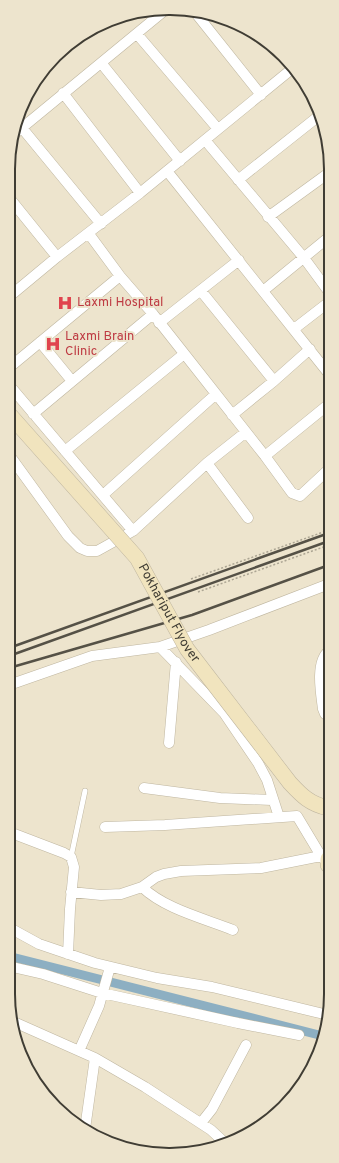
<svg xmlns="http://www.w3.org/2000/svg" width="339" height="1163" viewBox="0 0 339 1163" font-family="Overpass,sans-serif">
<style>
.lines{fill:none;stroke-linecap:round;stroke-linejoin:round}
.canal{stroke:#8dafc2;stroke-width:9}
.lane-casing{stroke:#bfb6a0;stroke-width:6}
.street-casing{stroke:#bfb6a0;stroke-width:11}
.secondary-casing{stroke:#bfb6a0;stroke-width:16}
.path{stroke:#aca593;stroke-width:1.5;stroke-dasharray:2 2;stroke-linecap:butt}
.lane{stroke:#fff;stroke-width:5}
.street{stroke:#fff;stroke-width:10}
.secondary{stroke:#f1e4be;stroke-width:15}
.rail{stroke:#555146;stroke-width:2.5}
.secondary-bridge-casing{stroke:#bfb6a0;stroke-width:16;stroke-linecap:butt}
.secondary-bridge{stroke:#f1e4be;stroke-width:15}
.labels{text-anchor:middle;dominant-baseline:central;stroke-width:4;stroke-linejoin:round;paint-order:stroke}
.health-label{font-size:13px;fill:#be3a42;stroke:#ede4cd;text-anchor:start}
.street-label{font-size:13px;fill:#403d34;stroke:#ede4cd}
.rim{fill:none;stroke:#403d34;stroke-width:2}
</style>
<rect width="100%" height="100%" fill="#ede4cd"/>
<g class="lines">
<path class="canal" d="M 8,956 L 323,1036"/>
<g class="lane-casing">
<path id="lane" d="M 71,857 L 85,791"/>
</g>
<g class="street-casing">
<path id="street" d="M 194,11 L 261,95
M 137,34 L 218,129
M 102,64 L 180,161
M 63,93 L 140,193
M 22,128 L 101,224
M 12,136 L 164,11
M 205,140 L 304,258 L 329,292
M 167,171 L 329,374
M 238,180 L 320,115
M 11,200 L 57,257
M 268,217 L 330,172
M 89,234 L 120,276 L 153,314 L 265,456 L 292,493 L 300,496 L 329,469
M 201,291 L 274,381
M 263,291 L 329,237
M 10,296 L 57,257 L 140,193 L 293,68
M 159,323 L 239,260
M 294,329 L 329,302
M 40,342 L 72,381
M 10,367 L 120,276
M 10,386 L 133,531
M 33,414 L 153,314
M 232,415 L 274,381 L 310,349
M 65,451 L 184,354
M 10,456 L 68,536 L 80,548 L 87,551 L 97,551 L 133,531 L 207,463 L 246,432
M 265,456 L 329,404
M 207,463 L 248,518
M 103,495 L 216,394
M 160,647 L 224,713 L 258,763 L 267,780 L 279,817
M 9,685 L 92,656 L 160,647 L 209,630 L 329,584
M 329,716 L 325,714 L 323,709 C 321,694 315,661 329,651
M 169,743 L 176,662
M 144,788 L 220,798 L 272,800
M 105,827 L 165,825 L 297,816 L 321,856 L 325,860
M 9,832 L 64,853 L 71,857 L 74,867 L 70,909 L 68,954
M 142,887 C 165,909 203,918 233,930
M 71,892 L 101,895 L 121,894 L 142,887 L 156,877 L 164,874 L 181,871 L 261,868 L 321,856
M 8,927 L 39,944 L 95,963 L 157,978 L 212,987 L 328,1015
M 8,966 L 43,974 L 102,993 L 238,1023 L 299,1035
M 14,1022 L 95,1058 L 145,1087 L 211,1130 L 225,1143
M 79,1051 L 99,1006 L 110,967
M 201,1123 L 212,1109 L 246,1045
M 85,1129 L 95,1058"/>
</g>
<g class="secondary-casing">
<path id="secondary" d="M 328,865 L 328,859"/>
</g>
<path class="path" d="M 191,579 L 329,530
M 198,592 L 329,545"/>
<use href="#lane" class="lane"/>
<use href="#street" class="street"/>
<use href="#secondary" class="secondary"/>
<path class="rail" d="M 9,648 L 329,533
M 9,656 L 329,541
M 9,668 L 192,615 L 329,565"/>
<g class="secondary-bridge-casing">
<g id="secondary-bridge">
<path id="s1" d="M 10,415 L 137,558 L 187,649 L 290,783 C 302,796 310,804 328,808"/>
</g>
</g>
<use href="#secondary-bridge" class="secondary-bridge"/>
</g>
<defs>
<g id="hospital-bare" transform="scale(1.2)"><path d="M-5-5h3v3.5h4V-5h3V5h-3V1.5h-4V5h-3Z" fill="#e0444e" stroke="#ede4cd" stroke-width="2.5" paint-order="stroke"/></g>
</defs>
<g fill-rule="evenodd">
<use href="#hospital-bare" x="65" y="303"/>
<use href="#hospital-bare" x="53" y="344"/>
</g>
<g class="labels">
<g class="health-label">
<text x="77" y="303">Laxmi Hospital</text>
<text x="65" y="337">Laxmi Brain<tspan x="65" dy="15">Clinic</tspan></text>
</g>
<g class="street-label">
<text stroke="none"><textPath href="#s1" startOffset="255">Pokhariput Flyover</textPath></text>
</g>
</g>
<path d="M0 0H339V1163H0ZM169 15H170A154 154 0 0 1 324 169V994A154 154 0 0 1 170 1148H169A154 154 0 0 1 15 994V169A154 154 0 0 1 169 15Z" fill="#ede4cd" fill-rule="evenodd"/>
<path class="rim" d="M169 15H170A154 154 0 0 1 324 169V994A154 154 0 0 1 170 1148H169A154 154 0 0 1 15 994V169A154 154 0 0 1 169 15Z"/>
</svg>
